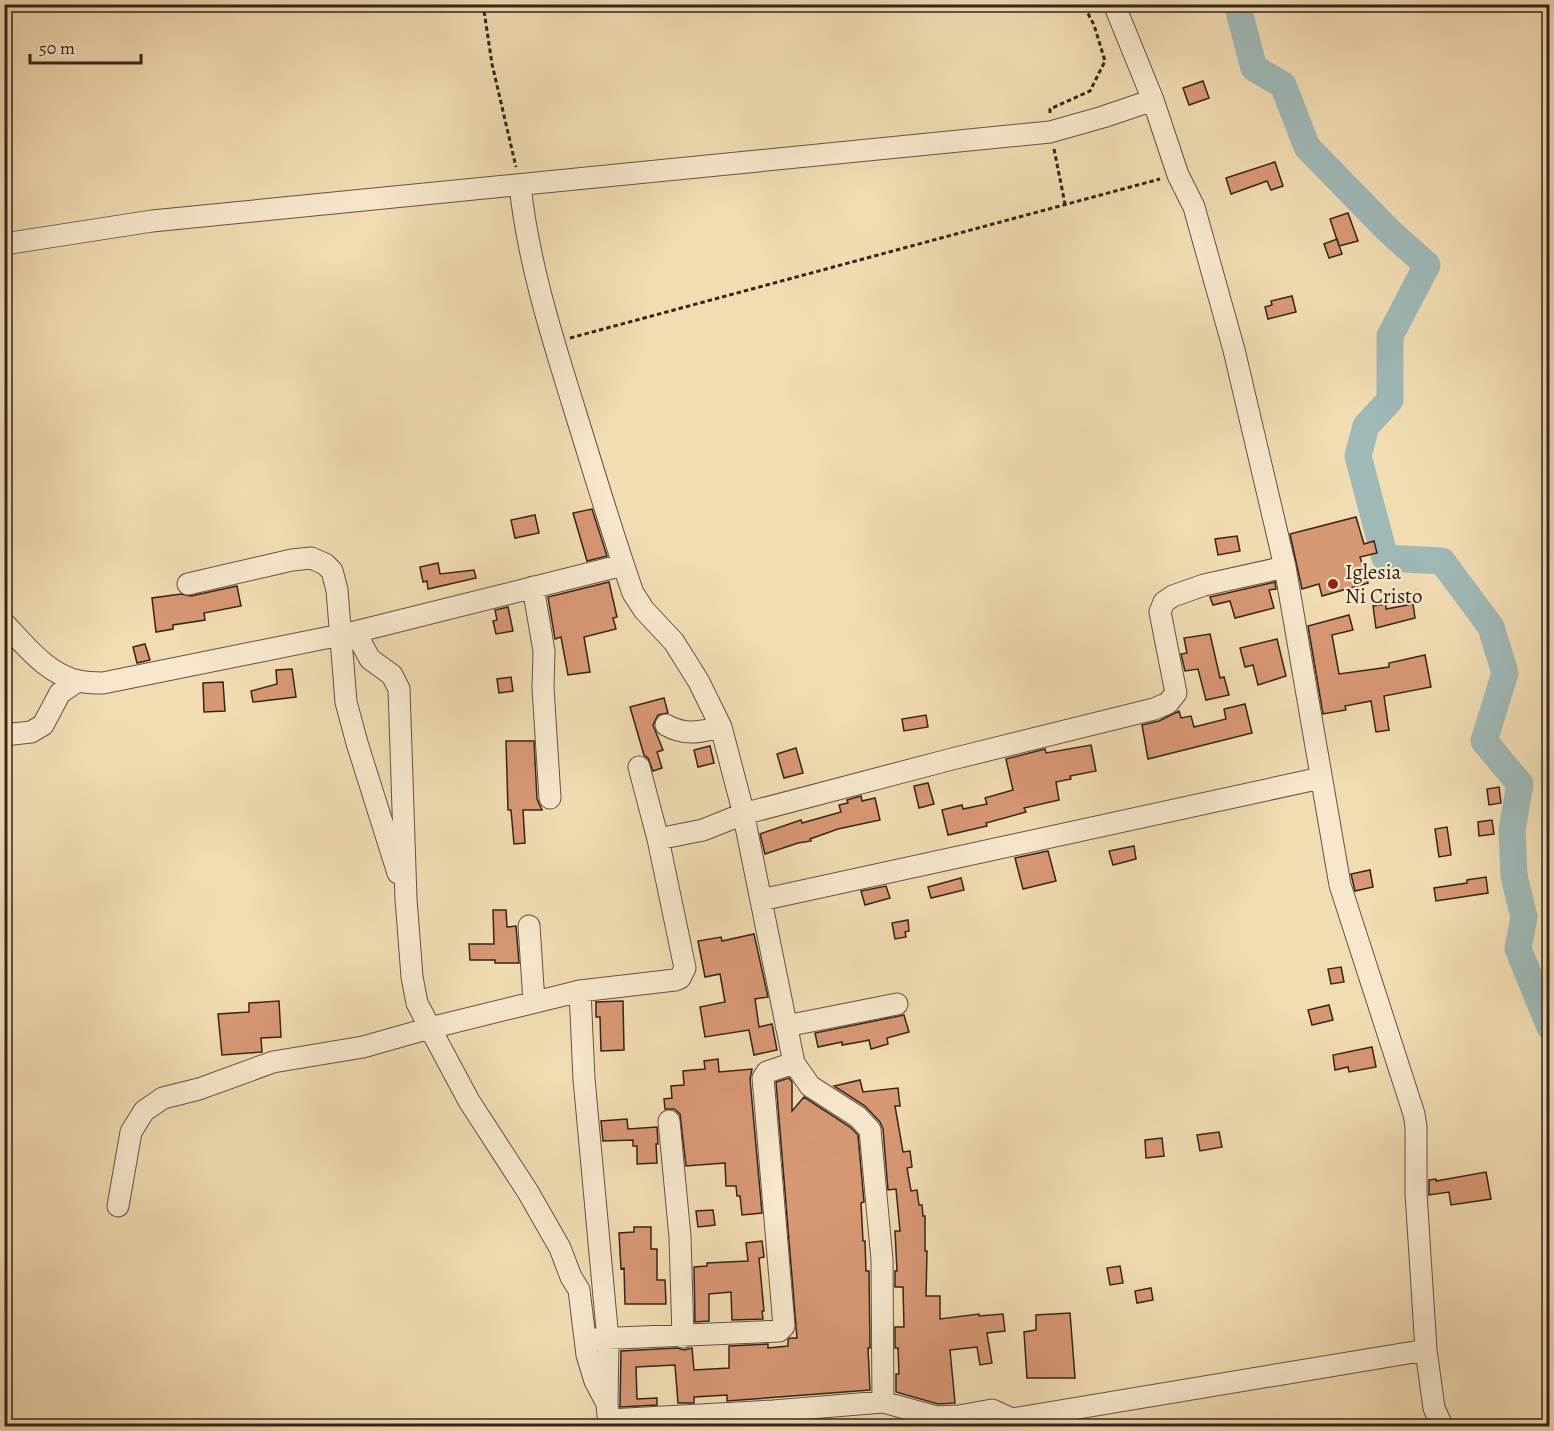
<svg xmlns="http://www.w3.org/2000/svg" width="1554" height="1431" viewBox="0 0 1554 1431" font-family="Alegreya,serif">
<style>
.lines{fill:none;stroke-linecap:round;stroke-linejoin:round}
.river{stroke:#9fb9b7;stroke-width:27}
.building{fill:#d99874;stroke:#35241c;stroke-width:1.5}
.minor-casing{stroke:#645242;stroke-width:23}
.path{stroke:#35241c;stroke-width:3;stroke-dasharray:4.5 3;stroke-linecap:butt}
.minor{stroke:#f7e8cd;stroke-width:21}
.poi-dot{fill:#8f2418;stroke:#f7e8cd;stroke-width:2}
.labels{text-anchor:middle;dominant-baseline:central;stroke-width:4.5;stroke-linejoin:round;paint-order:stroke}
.poi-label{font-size:21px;fill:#35241c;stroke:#f7e8cd;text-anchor:start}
</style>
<rect width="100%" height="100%" fill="#f2dcb2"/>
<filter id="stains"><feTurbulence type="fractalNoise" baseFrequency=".00333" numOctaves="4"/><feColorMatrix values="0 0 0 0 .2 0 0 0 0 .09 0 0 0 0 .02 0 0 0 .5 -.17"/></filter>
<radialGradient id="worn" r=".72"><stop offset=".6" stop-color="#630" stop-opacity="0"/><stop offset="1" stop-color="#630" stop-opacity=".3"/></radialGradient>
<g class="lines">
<path class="river" d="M 1237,4 L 1254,68 L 1283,85 L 1307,147 L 1389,231 L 1427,265 L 1390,336 L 1390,400 L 1366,426 L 1358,456 L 1385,558 L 1442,561 L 1491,627 L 1505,673 L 1484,741 L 1520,784 L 1512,830 L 1514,876 L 1524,917 L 1518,949 L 1550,1027"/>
</g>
<path class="building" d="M 1203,81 L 1209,98 L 1189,105 L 1183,88 Z
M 1275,162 L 1283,186 L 1271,190 L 1267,181 L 1231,194 L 1226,178 Z
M 1348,213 L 1358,241 L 1339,246 L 1330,219 Z
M 1337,239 L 1342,254 L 1329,258 L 1324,244 Z
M 1292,296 L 1296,312 L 1268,319 L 1265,307 L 1272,305 L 1271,301 Z
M 592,509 L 607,556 L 587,561 L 573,513 Z
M 535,515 L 539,533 L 515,538 L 511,520 Z
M 1356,517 L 1364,544 L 1374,541 L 1377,553 L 1360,557 L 1368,583 L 1322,596 L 1319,584 L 1302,589 L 1290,534 Z
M 1237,536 L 1240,551 L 1218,555 L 1215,539 Z
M 438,563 L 440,574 L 474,570 L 476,578 L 428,589 L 427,581 L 423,582 L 420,567 Z
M 609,582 L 617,617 L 613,618 L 616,629 L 584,637 L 590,672 L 568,675 L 561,637 L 555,639 L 548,597 Z
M 1275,582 L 1276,589 L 1269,590 L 1274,608 L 1235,618 L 1230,601 L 1213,605 L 1210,597 Z
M 237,586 L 241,606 L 204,613 L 205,620 L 173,625 L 173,629 L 156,632 L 152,598 L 181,594 L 191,596 Z
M 1386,604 L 1386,609 L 1413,604 L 1415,618 L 1376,628 L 1373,606 Z
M 508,607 L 513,631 L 496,634 L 493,621 L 497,620 L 495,610 Z
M 1349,615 L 1353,630 L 1332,635 L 1339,674 L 1389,667 L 1389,663 L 1425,655 L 1431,687 L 1384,696 L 1389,730 L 1376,732 L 1371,701 L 1345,706 L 1346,710 L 1323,714 L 1308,626 Z
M 1210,634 L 1220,678 L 1224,677 L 1229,695 L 1206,700 L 1198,669 L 1185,671 L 1181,654 L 1187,653 L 1184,638 Z
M 1277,639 L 1286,676 L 1258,685 L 1253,665 L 1245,667 L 1240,648 Z
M 145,644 L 150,660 L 137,663 L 133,647 Z
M 292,669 L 296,697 L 253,702 L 251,691 L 277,684 L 276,670 Z
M 511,677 L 513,691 L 499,693 L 497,679 Z
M 223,682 L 225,711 L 204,712 L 203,683 Z
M 664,698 L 668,713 L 658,715 L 653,725 L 663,750 L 657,752 L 662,768 L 653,771 L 648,758 L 644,755 L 630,707 Z
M 1245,704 L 1252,733 L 1148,759 L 1142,725 L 1159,721 L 1179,711 L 1181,718 L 1191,716 L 1194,727 L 1226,719 L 1224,709 Z
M 926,715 L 928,727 L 904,731 L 902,719 Z
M 506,741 L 534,741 L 537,799 L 542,810 L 523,810 L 525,843 L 514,844 L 511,810 L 508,810 Z
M 1091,745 L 1096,771 L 1070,776 L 1071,779 L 1056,782 L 1059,800 L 1024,808 L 1026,812 L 986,823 L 987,826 L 948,835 L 942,810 L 962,805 L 963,809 L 987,804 L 985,798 L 1013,790 L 1006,759 L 1045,749 L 1046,753 Z
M 710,746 L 714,763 L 698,767 L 694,750 Z
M 796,748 L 803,773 L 784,778 L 777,754 Z
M 928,783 L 934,804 L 919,808 L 914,786 Z
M 1499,787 L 1501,803 L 1489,805 L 1487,789 Z
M 861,796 L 862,801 L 875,798 L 880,820 L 838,829 L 810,839 L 811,841 L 798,843 L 765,854 L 760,834 L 801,820 L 802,823 L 841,812 L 839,805 L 848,803 L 847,800 Z
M 1492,820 L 1494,834 L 1479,836 L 1478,822 Z
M 1447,827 L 1451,855 L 1439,857 L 1435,829 Z
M 1134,846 L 1136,859 L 1113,865 L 1109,851 Z
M 1048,851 L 1056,881 L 1023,889 L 1015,858 Z
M 1370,870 L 1373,887 L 1355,891 L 1351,874 Z
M 1486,877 L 1488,893 L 1436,901 L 1434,888 L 1467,883 L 1467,880 Z
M 961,878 L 964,890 L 931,898 L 928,887 Z
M 886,886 L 890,898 L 865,905 L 861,891 Z
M 493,910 L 506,910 L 507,927 L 516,926 L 519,963 L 495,963 L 495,960 L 470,960 L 469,944 L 494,944 Z
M 908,920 L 909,931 L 905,932 L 906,937 L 895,939 L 892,923 Z
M 754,934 L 768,997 L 755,999 L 759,1027 L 772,1024 L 777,1050 L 754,1055 L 749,1030 L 705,1037 L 700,1007 L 725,1002 L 720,974 L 705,977 L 698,941 L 721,937 L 722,941 Z
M 1341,967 L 1344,982 L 1331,984 L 1328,969 Z
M 279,1001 L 281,1037 L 261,1038 L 262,1052 L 222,1055 L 218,1014 L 249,1012 L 249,1003 Z
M 623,1001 L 624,1050 L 601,1051 L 600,1017 L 596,1017 L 596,1002 Z
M 1329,1005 L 1333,1020 L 1312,1025 L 1308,1010 Z
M 904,1015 L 909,1032 L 887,1038 L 888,1044 L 871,1049 L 869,1040 L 865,1041 L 842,1045 L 842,1042 L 818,1047 L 815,1033 Z
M 1372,1047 L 1376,1067 L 1349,1072 L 1348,1067 L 1335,1070 L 1333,1055 Z
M 718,1059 L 719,1072 L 752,1069 L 750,1079 L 762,1213 L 742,1215 L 740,1196 L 737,1196 L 736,1186 L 726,1186 L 725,1163 L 686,1166 L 680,1114 L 674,1109 L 665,1109 L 664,1099 L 672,1098 L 671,1086 L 684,1085 L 683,1071 L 705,1069 L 704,1061 Z
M 789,1078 L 792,1082 L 792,1111 L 804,1097 L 850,1127 L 858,1135 L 864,1202 L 861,1203 L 863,1241 L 865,1241 L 866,1271 L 869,1271 L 870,1348 L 868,1348 L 870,1390 L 727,1401 L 727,1395 L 694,1397 L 694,1403 L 678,1403 L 675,1365 L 636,1367 L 637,1399 L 657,1398 L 657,1405 L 620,1407 L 621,1351 L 677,1348 L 684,1350 L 692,1348 L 694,1370 L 729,1368 L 729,1346 L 768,1344 L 768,1348 L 788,1346 L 788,1340 L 790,1338 L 797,1338 L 776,1082 Z
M 860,1080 L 863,1092 L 898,1088 L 900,1106 L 895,1106 L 903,1152 L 910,1151 L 912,1167 L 907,1168 L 911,1191 L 917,1190 L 919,1205 L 922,1205 L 923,1216 L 925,1216 L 925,1251 L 927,1251 L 926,1296 L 940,1296 L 940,1319 L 979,1314 L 979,1316 L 1003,1314 L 1005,1331 L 987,1333 L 992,1363 L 980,1365 L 977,1347 L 950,1350 L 955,1403 L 938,1404 L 896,1392 L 896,1374 L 899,1374 L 898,1348 L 895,1348 L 895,1327 L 904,1327 L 903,1287 L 895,1287 L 895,1271 L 897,1271 L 895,1231 L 900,1231 L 896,1189 L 888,1190 L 883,1129 L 880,1122 L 865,1106 L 834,1086 Z
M 627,1119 L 628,1129 L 657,1127 L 658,1144 L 656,1144 L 657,1163 L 637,1164 L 637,1146 L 633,1146 L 633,1140 L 603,1141 L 601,1121 Z
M 1219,1132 L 1222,1147 L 1200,1151 L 1197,1135 Z
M 1162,1138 L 1164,1156 L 1146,1158 L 1145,1140 Z
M 1486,1172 L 1491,1199 L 1451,1205 L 1449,1192 L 1429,1195 L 1429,1180 L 1436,1179 L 1436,1181 Z
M 713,1210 L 715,1225 L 698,1227 L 696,1211 Z
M 634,1227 L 651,1227 L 651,1249 L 657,1249 L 657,1280 L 665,1280 L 666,1304 L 625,1304 L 624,1268 L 621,1269 L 619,1233 L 634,1232 Z
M 762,1241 L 764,1257 L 759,1258 L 764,1311 L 762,1311 L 763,1319 L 732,1320 L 731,1292 L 709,1294 L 709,1321 L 695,1322 L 694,1267 L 707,1266 L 707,1263 L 748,1261 L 746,1243 Z
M 1120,1266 L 1123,1283 L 1110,1285 L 1107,1268 Z
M 1151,1288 L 1153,1300 L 1137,1303 L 1135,1291 Z
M 1070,1313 L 1075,1378 L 1027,1378 L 1024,1332 L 1036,1330 L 1036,1315 Z"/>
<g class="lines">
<g class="minor-casing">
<path id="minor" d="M 1114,4 L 1153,100 L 1178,175 L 1194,207 L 1234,350 L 1285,567 L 1340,885 L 1414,1114 L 1416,1127 L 1416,1193 L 1426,1350 L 1434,1408 L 1442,1426
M 520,185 C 528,262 552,337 575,411 C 594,472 612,533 633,593 L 644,610 L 674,642 L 699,682 L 721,727 L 742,807 L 794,1063 L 810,1086 L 858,1117 L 870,1130 L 882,1260 L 883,1402
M 4,244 L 152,221 L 1050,132 L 1103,117 L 1153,100
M 188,584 L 292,560 L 311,558 L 325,564 L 332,571 L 337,590 L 346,702 L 357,743 L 398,873
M 533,587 L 544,651 L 543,688 L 550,798
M 4,623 C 25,645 48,675 79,681 C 87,683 96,683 103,683 L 355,632 L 623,565
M 355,632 L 370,659 L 392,675 L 399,689 L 406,899 L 412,977 L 417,1003 L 430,1028 L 580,991
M 666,725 C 685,736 701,732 721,727
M 4,735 L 31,732 L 43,725 L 60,693 L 78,681
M 639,767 L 658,839
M 761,900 L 1321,778
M 529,926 L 534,1002
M 786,1026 L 897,1004
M 669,1121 L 680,1237 L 683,1337
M 118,1206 L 131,1132 L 144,1111 L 163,1098 L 199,1089 L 273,1062 L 363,1047 L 430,1028 L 469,1101 L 528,1192 L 560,1248 L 571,1277 L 579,1290 L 587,1355 L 595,1381 L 606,1402
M 595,1339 L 779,1331 L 784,1326 L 763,1078 L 767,1072 L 794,1063
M 609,1420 L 773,1411 L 883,1402 L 937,1417 L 959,1416 L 992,1410 L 1012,1419 L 1426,1350
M 609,1426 L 607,1404 L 608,1340 L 584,1079 L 580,991 L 675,980 L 680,978 L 685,968 L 658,839 L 703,830 L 743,814 L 952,759 L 1154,709 L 1168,703 L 1176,693 L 1160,612 L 1164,602 L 1173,596 L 1204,585 L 1285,567"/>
</g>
<path class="path" d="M 483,4 L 492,64 L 516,167
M 1050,113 L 1050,109 L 1090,91 L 1105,61 L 1094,25 L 1083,4
M 1054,149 L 1065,204
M 570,338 L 1160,179"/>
<use href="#minor" class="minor"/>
</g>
<circle class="poi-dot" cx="1333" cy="584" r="6"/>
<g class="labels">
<g class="poi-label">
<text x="1345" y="572">Iglesia<tspan x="1345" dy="24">Ni Cristo</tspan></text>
</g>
</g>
<rect width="1554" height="1431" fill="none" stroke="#f2dcb2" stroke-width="24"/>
<rect x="6" y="6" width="1542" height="1419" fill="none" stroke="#35241c" stroke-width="3"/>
<rect x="12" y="12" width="1530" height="1407" fill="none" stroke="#35241c" stroke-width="1.5"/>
<path d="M30 54v9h111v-9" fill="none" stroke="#35241c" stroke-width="3"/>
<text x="39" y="54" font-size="18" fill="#35241c" stroke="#f7e8cd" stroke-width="4.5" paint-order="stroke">50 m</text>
<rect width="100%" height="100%" filter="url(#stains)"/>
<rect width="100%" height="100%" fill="url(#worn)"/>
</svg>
